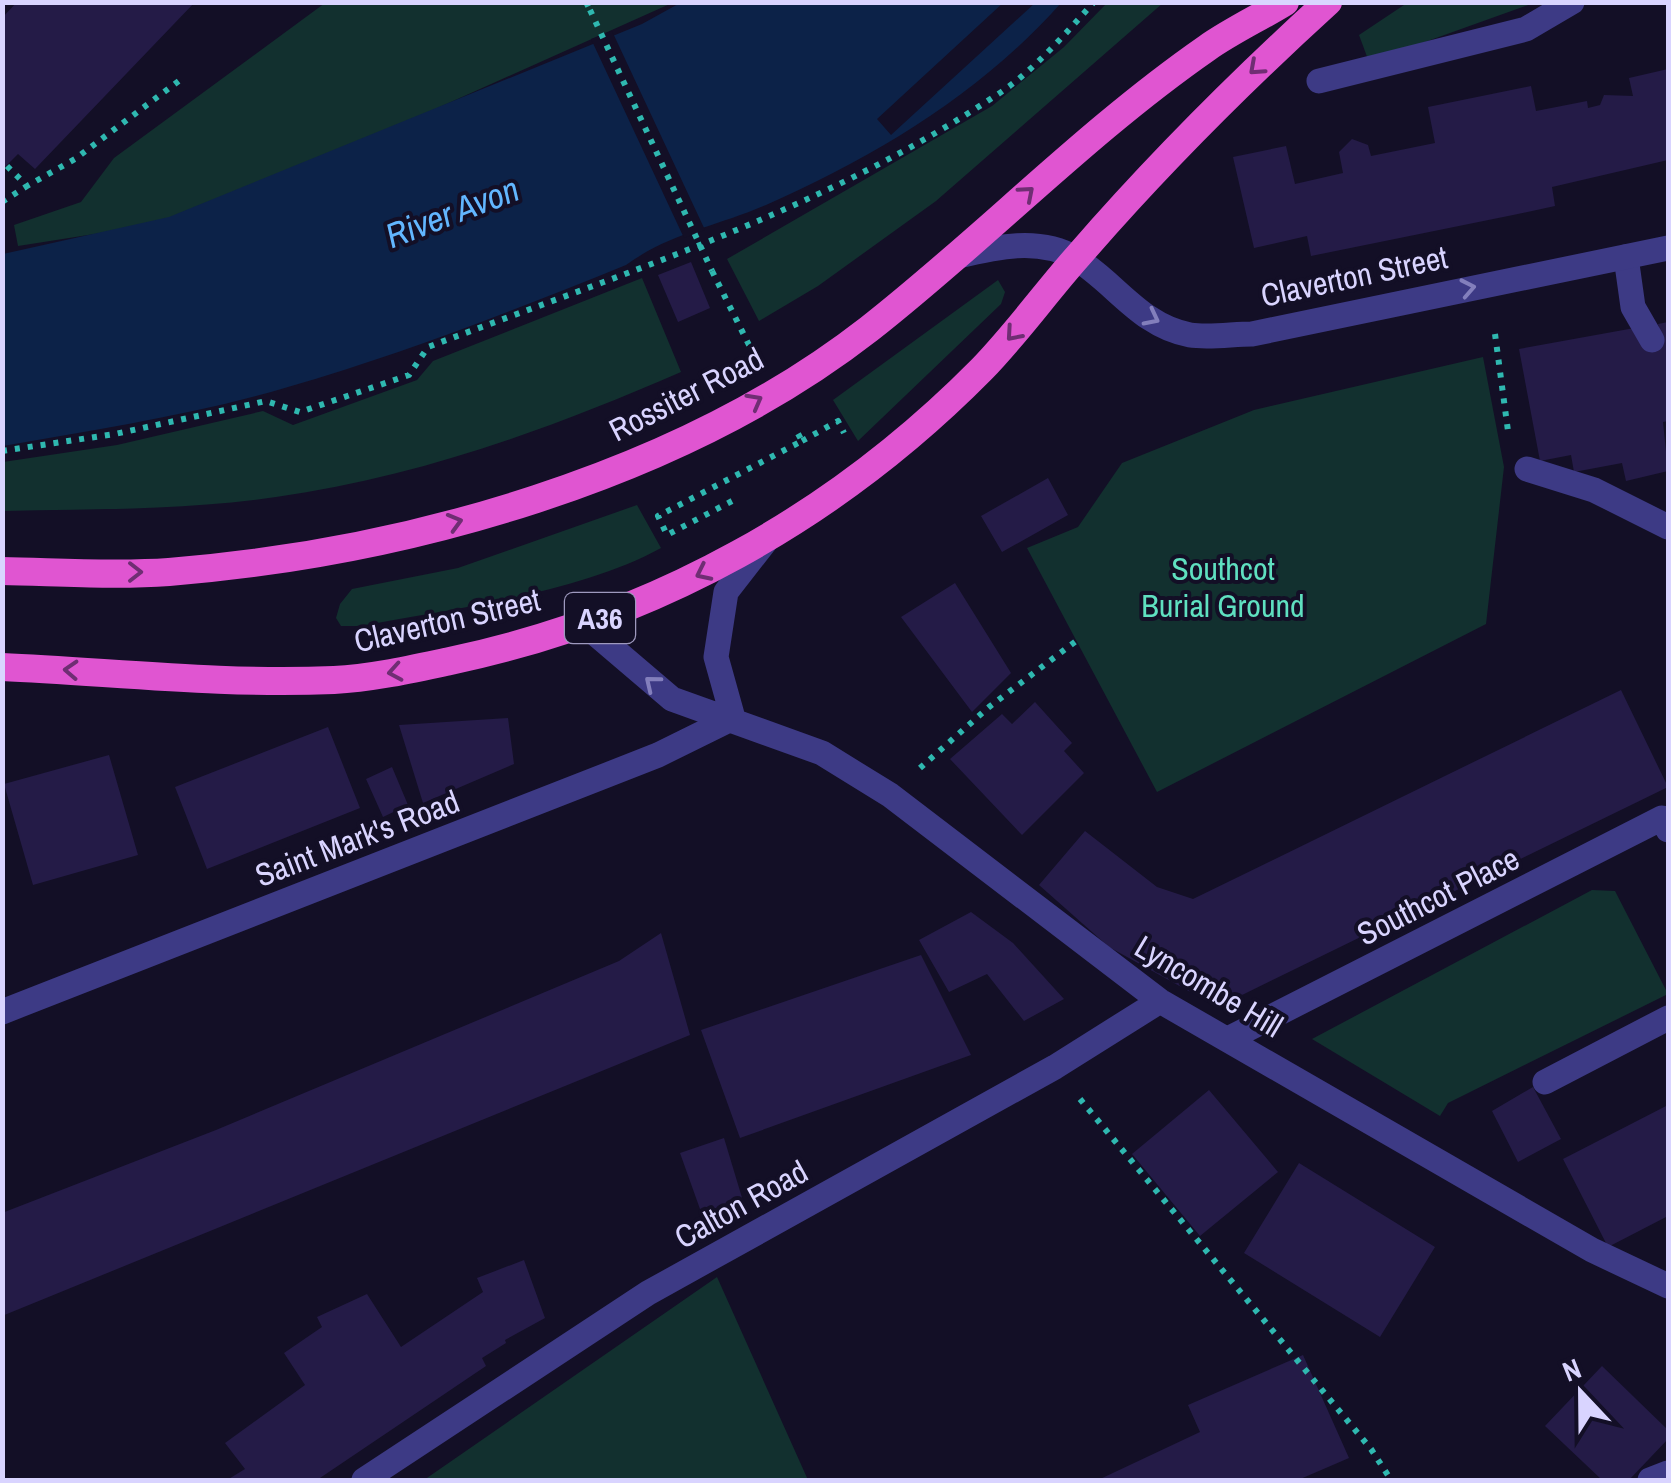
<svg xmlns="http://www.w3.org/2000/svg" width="1671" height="1483" viewBox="0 0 1671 1483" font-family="'Archivo Narrow',sans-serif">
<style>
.green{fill:#12302f}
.water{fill:#0c2248}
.pier{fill:#130f26}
.building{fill:#241b47}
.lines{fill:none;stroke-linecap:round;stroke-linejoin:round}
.path{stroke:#2fb8b0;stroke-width:6;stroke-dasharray:5 8;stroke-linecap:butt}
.service{stroke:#3d3a85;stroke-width:25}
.minor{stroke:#3d3a85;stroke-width:25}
.tertiary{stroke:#3d3a85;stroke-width:25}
.trunk{stroke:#e055d1;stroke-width:28}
.path-bridge{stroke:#2fb8b0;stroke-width:6;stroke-dasharray:5 8;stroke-linecap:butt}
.oneway{stroke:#6f2e73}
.oneway2{stroke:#837fbc}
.labels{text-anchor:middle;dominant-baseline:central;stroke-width:8;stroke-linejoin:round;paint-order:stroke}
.shield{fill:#130f26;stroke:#9e99be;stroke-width:2.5}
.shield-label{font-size:30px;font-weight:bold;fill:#d9d4ff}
.street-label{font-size:32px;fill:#d9d4ff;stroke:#130f26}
.park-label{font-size:32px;fill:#5fe0c0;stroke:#130f26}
.water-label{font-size:35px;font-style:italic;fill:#62b6ff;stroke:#130f26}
</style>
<rect width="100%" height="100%" fill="#130f26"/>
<path class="green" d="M 325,3 L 672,3 L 190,219 L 18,246 L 14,225 L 81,202 L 114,158 Z
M 1107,3 L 1163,3 L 936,201 L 818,286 L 759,321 L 727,259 L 992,106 L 1064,47 Z
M 1407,3 L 1534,3 L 1369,62 L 1359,35 Z
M 642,278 L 681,372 C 550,429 418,477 276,497 C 186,510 93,509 3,511 L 3,462 L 117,445 L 263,411 L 293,425 L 417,380 L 433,361 Z
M 998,280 L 1005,292 L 1001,304 L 858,441 L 833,400 Z
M 1483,357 L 1504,467 L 1486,624 L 1157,792 L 1027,548 L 1078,527 L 1122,463 L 1254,410 Z
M 637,505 L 661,548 C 579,593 453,609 360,626 L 341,626 L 336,618 L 340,604 L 352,589 L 458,568 Z
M 1592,890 L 1615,891 L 1668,994 L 1448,1103 L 1440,1116 L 1312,1039 Z
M 717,1277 L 808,1480 L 424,1480 Z"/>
<path class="water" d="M 680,3 L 1061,3 C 980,94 877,156 766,205 C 718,226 670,233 626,265 C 515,310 403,354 288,387 C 194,415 98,429 3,446 L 3,254 L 169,217 L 642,24 Z"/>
<path class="pier" d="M 1004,2 L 1035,3 L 891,135 L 877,119 Z
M 612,31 L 705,230 L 684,238 L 591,39 Z"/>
<path class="building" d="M 17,2 L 195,2 L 35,169 L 18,154 L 2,170 L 2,18 Z
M 1668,69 L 1668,160 L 1552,187 L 1555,206 L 1513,215 L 1311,256 L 1307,236 L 1254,248 L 1233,157 L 1286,146 L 1295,184 L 1343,173 L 1339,152 L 1352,139 L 1368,145 L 1371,156 L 1435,143 L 1428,107 L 1531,86 L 1536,111 L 1587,101 L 1588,108 L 1600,105 L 1604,95 L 1633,96 L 1629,78 Z
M 691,262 L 710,308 L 678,322 L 658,275 Z
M 1668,322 L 1668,421 L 1663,422 L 1668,471 L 1626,481 L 1622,463 L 1574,472 L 1571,455 L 1540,461 L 1519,349 L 1640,327 L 1661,338 L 1658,324 Z
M 1048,478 L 1068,515 L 1002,552 L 981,516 Z
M 955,583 L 1011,673 L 972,712 L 901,617 Z
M 1621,690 L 1668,787 L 1240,996 L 1212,1004 L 1109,947 L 1039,885 L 1085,831 L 1157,887 L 1193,899 Z
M 1035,702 L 1072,743 L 1064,751 L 1084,773 L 1022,835 L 950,759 L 1002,714 L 1012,724 Z
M 508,718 L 514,764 L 423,803 L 399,725 Z
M 328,727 L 360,808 L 207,869 L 175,787 Z
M 109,755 L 138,855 L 33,885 L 4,784 Z
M 392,767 L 408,805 L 383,817 L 366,779 Z
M 971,912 L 1013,943 L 1064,999 L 1024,1021 L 987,974 L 949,992 L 919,940 Z
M 661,933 L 690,1035 L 2,1316 L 2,1213 L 216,1130 L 619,961 Z
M 921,955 L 971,1055 L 740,1138 L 701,1030 Z
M 1533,1087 L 1561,1139 L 1518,1162 L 1492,1111 Z
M 1209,1090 L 1278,1172 L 1200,1236 L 1132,1154 Z
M 1668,1105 L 1668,1216 L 1608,1247 L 1563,1159 Z
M 724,1138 L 743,1201 L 705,1223 L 680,1153 Z
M 1299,1163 L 1435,1247 L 1380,1337 L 1244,1253 Z
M 524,1260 L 545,1318 L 505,1340 L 506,1343 L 482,1358 L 486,1366 L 317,1480 L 227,1480 L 245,1469 L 225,1443 L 305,1385 L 284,1353 L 322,1327 L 317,1317 L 367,1294 L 401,1347 L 483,1292 L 477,1278 Z
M 1303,1355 L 1349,1458 L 1298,1480 L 1098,1480 L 1200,1432 L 1188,1405 Z
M 1602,1366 L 1668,1430 L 1668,1439 L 1629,1480 L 1602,1480 L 1545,1426 Z"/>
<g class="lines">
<path class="path" d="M 586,2 L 590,10
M 7,166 L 27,186 L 75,159 L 180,80
M 2,202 L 27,186
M 712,271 L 754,355
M 1495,334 L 1508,431
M 802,441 L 838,421 L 844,433
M 2,451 L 115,434 L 266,401 L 300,412 L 409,375 L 428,347 C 621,274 822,211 995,96 C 1032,73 1065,34 1094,2
M 732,501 L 667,535 L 658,516 L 802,441 L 796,430
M 920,768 L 989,707 L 1076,641
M 1080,1099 L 1371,1449 L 1391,1480"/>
<path class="service" d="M 1319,81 L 1526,29 L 1572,2
M 1626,257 L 1633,307 L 1652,340
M 1527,469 L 1594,490 L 1668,527"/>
<path class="minor" d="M 584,624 L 672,699 L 822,753 L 890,795 L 1160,1001 L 1592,1250 L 1668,1286
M 733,718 L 716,657 L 726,592 L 765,542
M 2,1012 L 658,755 L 733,718
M 1230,1038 L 1662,818 L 1668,830
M 1545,1082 L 1668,1018
M 364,1480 L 648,1293 L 1055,1067 L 1160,1001
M 1650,1480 L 1668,1473"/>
<path class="tertiary" d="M 954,257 C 992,248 1038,236 1075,258 C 1115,282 1140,326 1190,335 C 1209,338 1233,334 1252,334 L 1668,248"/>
<path class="trunk" d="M 2,571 C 57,572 114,576 169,572 C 406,553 679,477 869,329 C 984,239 1086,132 1207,48 C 1231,31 1259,18 1285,2
M 2,667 C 112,672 224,685 334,680 C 373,678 412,669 450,661 C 654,618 836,517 982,369 C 1017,333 1046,292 1079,255 C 1157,165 1240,82 1328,2"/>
<path class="path-bridge" d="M 590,10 L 712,271"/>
</g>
<defs><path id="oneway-chevron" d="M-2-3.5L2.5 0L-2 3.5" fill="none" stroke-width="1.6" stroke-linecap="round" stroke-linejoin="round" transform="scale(2.5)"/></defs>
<g class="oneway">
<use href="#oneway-chevron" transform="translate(1256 68) rotate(138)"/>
<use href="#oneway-chevron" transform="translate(1027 193) rotate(-41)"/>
<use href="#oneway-chevron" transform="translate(1013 334) rotate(131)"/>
<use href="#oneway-chevron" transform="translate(755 401) rotate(-29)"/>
<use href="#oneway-chevron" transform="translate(455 522) rotate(-16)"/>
<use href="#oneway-chevron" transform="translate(135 572)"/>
<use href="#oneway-chevron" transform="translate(703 573) rotate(154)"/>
<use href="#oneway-chevron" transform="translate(71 670) rotate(-177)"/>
<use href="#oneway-chevron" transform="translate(395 672) rotate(170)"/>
</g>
<g class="oneway2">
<use href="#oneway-chevron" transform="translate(1468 288) rotate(-11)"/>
<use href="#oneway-chevron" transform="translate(1152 318) rotate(27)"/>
<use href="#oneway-chevron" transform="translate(652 683) rotate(-141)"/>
</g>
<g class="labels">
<rect class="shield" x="565" y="593" width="70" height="50" rx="8"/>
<g class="shield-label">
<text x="600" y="618">A36</text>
</g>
<g class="street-label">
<text transform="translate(1354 276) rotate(-12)">Claverton Street</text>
<text transform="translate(686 394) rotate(-27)">Rossiter Road</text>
<text transform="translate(447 620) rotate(-13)">Claverton Street</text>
<text transform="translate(357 838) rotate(-21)">Saint Mark's Road</text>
<text transform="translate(1438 896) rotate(-27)">Southcot Place</text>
<text transform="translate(1209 986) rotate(31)">Lyncombe Hill</text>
<text transform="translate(741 1204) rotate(-29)">Calton Road</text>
</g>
<g class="park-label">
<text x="1223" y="568">Southcot<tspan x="1223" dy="37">Burial Ground</tspan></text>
</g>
<g class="water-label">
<text transform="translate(452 212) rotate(-21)">River Avon</text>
</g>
</g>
<rect width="1671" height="1483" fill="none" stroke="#d9d4ff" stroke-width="10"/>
<g transform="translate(1581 1393) rotate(338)" stroke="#130f26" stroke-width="8" paint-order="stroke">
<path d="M0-8L18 38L0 25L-18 38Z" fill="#d9d4ff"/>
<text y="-15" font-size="28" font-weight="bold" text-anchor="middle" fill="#d9d4ff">N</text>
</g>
</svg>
